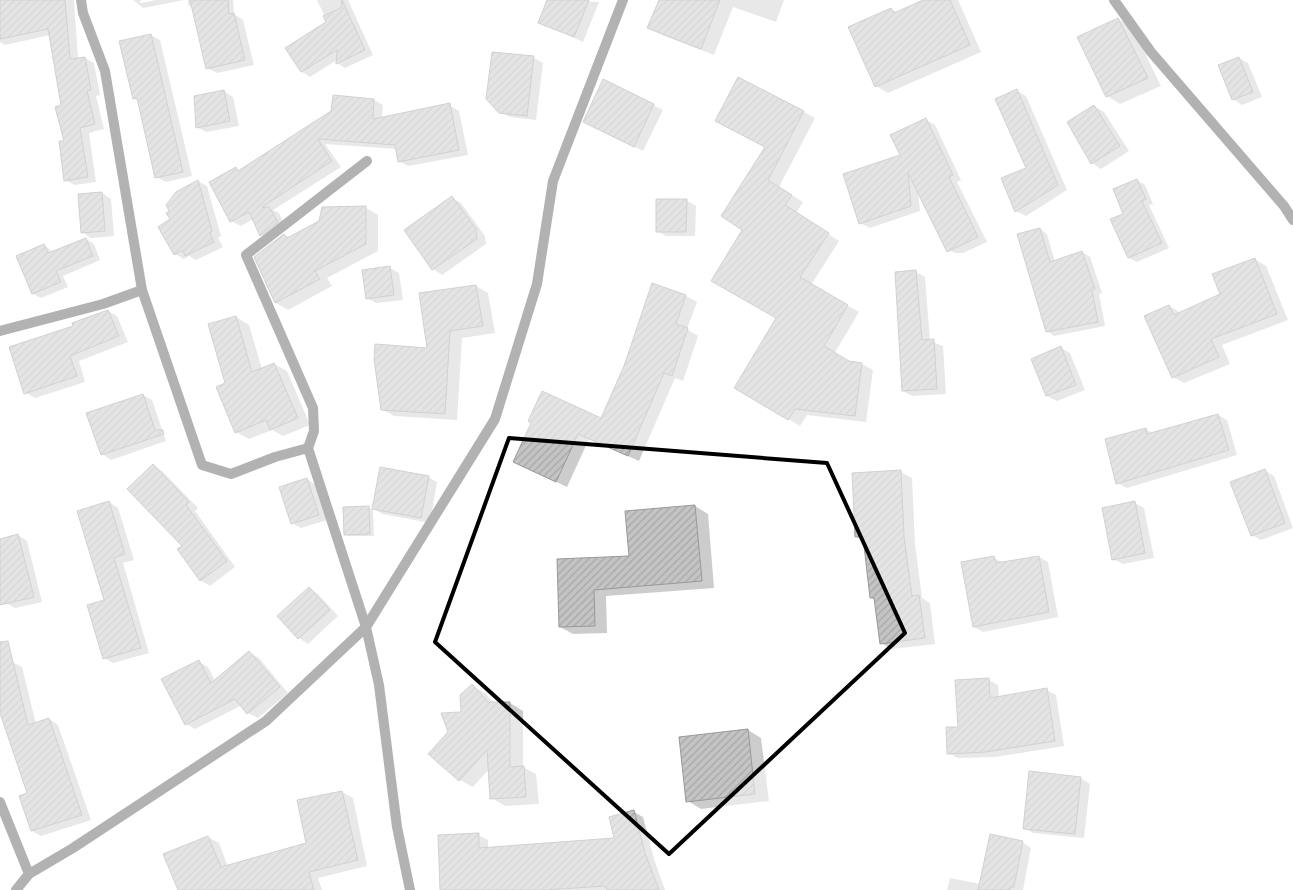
<svg xmlns="http://www.w3.org/2000/svg" width="1293" height="890" viewBox="0 0 1293 890" font-family="'Work Sans',sans-serif">
<style>
.shadow{fill:#0003}
.building{fill:url(#building-hatch);stroke:#999}
.lines{fill:none;stroke-linecap:round;stroke-linejoin:round}
.street{stroke:#555;stroke-width:10}
.marked{fill:none;stroke:#000;stroke-width:4;stroke-linejoin:round}
</style>
<defs>
<pattern id="building-hatch" width="6" height="6" patternUnits="userSpaceOnUse" patternTransform="scale(1.25)"><rect width="6" height="6" fill="#c4c4c4"/><path d="M-1 1l2-2M0 6l6-6M5 7l2-2" fill="none" stroke="#a7a7a7"/></pattern>
</defs>
<rect width="100%" height="100%" fill="#fff"/>
<path class="shadow" d="M 11,0 L 74,0 L 78,59 L 85,58 L 94,63 L 100,95 L 96,96 L 104,129 L 89,133 L 96,182 L 75,185 L 65,180 L 62,106 L 50,35 L 5,45 L 0,42 L 0,2 Z
M 133,0 L 143,0 L 140,1 L 140,3 L 156,0 L 184,0 L 143,8 Z
M 188,0 L 233,0 L 234,14 L 243,20 L 254,65 L 217,73 L 207,68 L 193,8 L 188,5 Z
M 317,0 L 348,0 L 373,55 L 345,68 L 337,63 L 337,60 L 310,77 L 302,72 L 328,23 Z
M 549,0 L 599,2 L 583,42 L 542,23 Z
M 660,0 L 784,0 L 776,22 L 733,7 L 714,55 L 662,35 L 649,28 Z
M 926,0 L 958,0 L 981,52 L 888,93 L 876,86 L 891,9 L 898,13 Z
M 1118,19 L 1132,27 L 1161,86 L 1120,104 L 1107,96 Z
M 151,35 L 160,40 L 192,176 L 166,182 L 157,177 L 139,101 L 134,98 Z
M 534,58 L 543,63 L 536,120 L 510,117 L 500,112 Z
M 1239,58 L 1248,63 L 1262,97 L 1242,105 L 1233,99 Z
M 604,81 L 663,110 L 643,151 L 594,127 Z
M 224,91 L 233,97 L 239,126 L 206,132 L 197,127 Z
M 1017,91 L 1026,96 L 1067,190 L 1026,216 L 1016,211 L 1003,179 L 1028,168 Z
M 374,100 L 383,105 L 382,119 L 450,106 L 459,111 L 468,155 L 408,166 L 399,161 L 397,149 L 325,144 L 341,167 L 273,210 L 279,213 L 286,227 L 270,240 L 261,235 L 253,219 L 241,226 L 231,221 L 236,169 L 240,171 Z
M 1094,106 L 1104,112 L 1129,151 L 1101,169 L 1092,163 Z
M 804,112 L 815,118 L 779,187 L 803,202 L 796,213 L 839,241 L 811,285 L 859,312 L 834,354 L 849,362 L 862,364 L 873,370 L 866,422 L 807,415 L 800,426 L 735,387 L 778,317 L 743,229 L 722,216 Z
M 926,120 L 935,125 L 961,180 L 957,182 L 987,242 L 963,253 L 955,253 L 946,248 L 918,191 L 920,211 L 870,228 L 860,223 Z
M 1137,180 L 1145,185 L 1153,204 L 1149,205 L 1169,248 L 1137,262 L 1129,258 L 1112,220 L 1124,214 Z
M 198,181 L 207,186 L 221,236 L 218,238 L 223,247 L 196,260 L 189,256 L 184,259 L 175,254 L 172,220 Z
M 102,193 L 111,199 L 114,236 L 91,238 L 82,232 Z
M 452,198 L 461,203 L 485,236 L 486,244 L 442,275 L 433,269 L 406,231 Z
M 686,200 L 696,206 L 695,236 L 666,236 L 657,231 Z
M 366,208 L 378,215 L 378,251 L 327,278 L 332,286 L 288,310 L 276,303 L 285,235 L 289,238 Z
M 1040,229 L 1047,234 L 1055,262 L 1082,252 L 1090,257 L 1102,293 L 1099,294 L 1105,326 L 1054,336 L 1047,331 Z
M 86,239 L 94,244 L 100,260 L 63,276 L 68,287 L 41,298 L 33,294 L 44,245 L 53,252 Z
M 1254,259 L 1266,266 L 1288,320 L 1222,345 L 1230,364 L 1184,383 L 1173,377 L 1169,306 L 1181,313 L 1221,295 Z
M 390,268 L 399,273 L 403,300 L 376,303 L 367,298 Z
M 916,272 L 925,277 L 930,341 L 943,346 L 946,394 L 912,396 L 903,391 Z
M 476,286 L 488,293 L 495,333 L 462,338 L 457,420 L 394,416 L 382,409 Z
M 686,296 L 697,302 L 687,329 L 698,336 L 683,381 L 675,378 L 639,461 L 589,439 L 567,487 L 514,462 L 602,420 Z
M 108,311 L 117,316 L 128,342 L 79,361 L 85,382 L 35,398 L 26,393 L 75,326 Z
M 236,317 L 249,325 L 262,369 L 274,364 L 287,371 L 310,425 L 283,436 L 272,430 L 249,439 L 236,432 L 227,384 Z
M 1061,348 L 1070,353 L 1085,390 L 1057,401 L 1047,396 Z
M 143,395 L 152,400 L 166,441 L 111,460 L 102,454 Z
M 1218,415 L 1227,420 L 1237,455 L 1127,488 L 1117,483 L 1146,429 L 1154,434 Z
M 153,466 L 162,471 L 198,508 L 195,511 L 235,567 L 210,586 L 200,580 L 183,546 Z
M 1264,470 L 1274,476 L 1293,528 L 1261,540 L 1252,535 Z
M 901,472 L 912,478 L 915,544 L 922,598 L 930,603 L 935,644 L 892,649 L 881,643 L 875,600 L 871,597 L 865,541 L 856,536 Z
M 428,477 L 437,482 L 430,523 L 383,514 L 374,509 Z
M 307,479 L 316,485 L 327,520 L 301,528 L 292,523 Z
M 109,502 L 118,508 L 134,560 L 123,563 L 149,653 L 113,663 L 104,658 Z
M 1134,502 L 1144,508 L 1154,558 L 1123,564 L 1113,559 Z
M 695,506 L 708,514 L 714,588 L 606,596 L 607,633 L 573,634 L 560,627 L 558,561 L 630,558 L 626,512 Z
M 369,508 L 373,510 L 374,536 L 349,536 L 345,534 Z
M 18,535 L 27,541 L 42,602 L 15,608 L 6,603 L 0,604 L 0,540 Z
M 1039,557 L 1048,562 L 1058,617 L 983,632 L 974,627 L 994,558 L 1004,563 Z
M 309,588 L 318,594 L 338,616 L 308,644 L 299,638 L 278,616 Z
M 250,653 L 259,658 L 288,693 L 258,718 L 248,713 L 242,705 L 195,729 L 186,724 L 199,662 L 208,667 L 215,681 Z
M 12,662 L 22,667 L 36,724 L 49,719 L 58,725 L 91,820 L 41,836 L 32,831 L 28,794 L 0,711 L 0,665 Z
M 989,680 L 998,685 L 999,697 L 1047,690 L 1056,695 L 1064,746 L 995,757 L 958,758 L 948,753 L 959,728 Z
M 472,686 L 485,693 L 494,703 L 510,703 L 523,711 L 523,767 L 536,774 L 539,804 L 505,806 L 492,798 L 489,769 L 473,787 L 460,780 L 430,754 L 462,713 Z
M 748,730 L 761,738 L 769,801 L 701,809 L 688,801 Z
M 1080,778 L 1090,784 L 1084,838 L 1033,833 L 1024,828 Z
M 342,792 L 353,798 L 367,866 L 318,878 L 322,890 L 179,890 L 208,837 L 219,843 L 228,867 L 307,844 Z
M 634,812 L 643,817 L 654,859 L 665,890 L 442,890 L 478,835 L 488,840 L 488,849 L 615,839 Z
M 1022,842 L 1031,848 L 1023,890 L 947,890 L 950,878 L 981,884 Z"/>
<path class="building" d="M 0,0 L 65,0 L 70,59 L 85,57 L 91,90 L 87,91 L 95,124 L 80,128 L 88,177 L 64,181 L 59,141 L 64,141 L 55,107 L 61,105 L 48,29 L 0,39 Z
M 190,0 L 228,0 L 229,14 L 234,13 L 245,60 L 206,69 Z
M 342,0 L 365,50 L 336,64 L 337,50 L 301,72 L 285,48 L 326,22 L 323,16 L 341,8 Z
M 547,0 L 589,0 L 574,37 L 538,23 Z
M 659,0 L 720,0 L 701,49 L 647,28 Z
M 923,0 L 950,0 L 970,45 L 875,87 L 848,27 L 891,8 L 894,13 Z
M 1118,18 L 1148,78 L 1106,97 L 1077,37 Z
M 151,34 L 183,172 L 155,178 L 137,98 L 133,99 L 119,41 Z
M 492,52 L 534,56 L 527,116 L 499,113 L 486,99 Z
M 1239,57 L 1253,92 L 1232,100 L 1218,65 Z
M 738,77 L 804,111 L 768,180 L 792,195 L 785,205 L 829,233 L 800,277 L 848,305 L 824,346 L 849,361 L 862,363 L 855,416 L 795,409 L 788,420 L 734,388 L 776,318 L 711,281 L 742,230 L 721,216 L 765,147 L 715,121 Z
M 603,79 L 654,104 L 634,147 L 583,122 Z
M 1017,89 L 1058,185 L 1015,212 L 1001,178 L 1026,168 L 995,99 Z
M 224,90 L 230,121 L 196,128 L 194,96 Z
M 333,95 L 374,99 L 373,119 L 450,103 L 459,150 L 398,162 L 395,145 L 318,139 L 332,161 L 262,207 L 269,207 L 278,222 L 260,236 L 249,212 L 230,222 L 209,182 L 236,167 L 238,171 L 331,111 Z
M 1094,105 L 1120,146 L 1091,164 L 1067,122 Z
M 926,118 L 953,175 L 949,177 L 978,237 L 947,252 L 908,173 L 911,206 L 859,224 L 843,174 L 900,155 L 890,135 Z
M 1137,179 L 1146,199 L 1142,201 L 1162,243 L 1128,258 L 1110,219 L 1123,214 L 1113,189 Z
M 198,180 L 212,231 L 210,233 L 214,242 L 185,256 L 183,250 L 174,255 L 158,227 L 170,219 L 166,213 L 169,211 L 166,205 L 176,192 Z
M 102,192 L 105,231 L 81,233 L 78,194 Z
M 452,196 L 476,229 L 477,239 L 432,270 L 404,230 Z
M 656,199 L 687,199 L 686,232 L 656,232 Z
M 366,206 L 366,244 L 315,271 L 320,279 L 275,303 L 254,257 L 284,234 L 287,238 L 319,221 L 322,207 Z
M 1040,228 L 1050,262 L 1082,251 L 1095,289 L 1092,290 L 1098,322 L 1046,332 L 1017,234 Z
M 86,238 L 93,256 L 56,271 L 61,282 L 32,294 L 16,256 L 44,244 L 48,253 Z
M 1255,258 L 1277,314 L 1211,339 L 1219,357 L 1172,378 L 1144,316 L 1169,305 L 1174,315 L 1220,294 L 1212,274 Z
M 390,266 L 394,295 L 366,299 L 362,270 Z
M 916,270 L 922,340 L 934,339 L 937,389 L 902,391 L 895,272 Z
M 652,283 L 686,295 L 676,324 L 688,328 L 672,376 L 664,373 L 628,456 L 578,434 L 556,482 L 513,462 L 531,423 L 528,421 L 542,391 L 601,418 L 624,366 Z
M 476,285 L 483,326 L 450,331 L 445,414 L 381,410 L 374,359 L 375,344 L 427,348 L 419,293 Z
M 108,310 L 119,336 L 70,356 L 77,376 L 24,394 L 9,347 L 73,326 L 72,323 Z
M 236,316 L 252,372 L 274,363 L 298,418 L 270,430 L 266,420 L 235,433 L 216,387 L 225,383 L 208,324 Z
M 1061,346 L 1076,385 L 1046,396 L 1031,359 Z
M 143,394 L 155,430 L 163,430 L 164,434 L 101,455 L 86,413 Z
M 1218,414 L 1229,450 L 1116,484 L 1105,439 L 1146,428 L 1147,434 Z
M 153,464 L 189,502 L 186,505 L 227,561 L 200,581 L 177,549 L 182,546 L 127,489 Z
M 380,467 L 429,476 L 421,518 L 372,509 Z
M 1265,469 L 1285,523 L 1251,536 L 1230,482 Z
M 901,470 L 904,537 L 912,596 L 919,595 L 925,638 L 880,644 L 874,598 L 870,598 L 863,537 L 855,537 L 852,473 Z
M 307,478 L 319,515 L 291,524 L 279,487 Z
M 109,501 L 125,554 L 114,558 L 141,648 L 103,659 L 87,605 L 104,600 L 77,511 Z
M 1135,501 L 1145,553 L 1112,560 L 1102,508 Z
M 695,505 L 702,581 L 594,590 L 595,626 L 559,627 L 557,559 L 629,556 L 625,511 Z
M 369,506 L 370,534 L 344,535 L 343,507 Z
M 18,534 L 34,597 L 0,605 L 0,539 Z
M 994,556 L 996,563 L 1039,556 L 1049,612 L 973,627 L 961,562 Z
M 309,587 L 330,610 L 298,639 L 277,616 Z
M 8,641 L 28,725 L 49,718 L 82,815 L 31,831 L 19,796 L 27,793 L 0,713 L 0,642 Z
M 249,651 L 280,687 L 247,714 L 235,699 L 185,725 L 161,679 L 199,660 L 211,683 Z
M 989,678 L 990,698 L 1047,688 L 1055,741 L 985,752 L 947,754 L 946,727 L 958,727 L 955,680 Z
M 472,684 L 488,702 L 510,702 L 510,767 L 524,766 L 526,797 L 490,799 L 487,750 L 459,781 L 428,754 L 448,732 L 441,713 L 461,712 L 460,695 Z
M 748,729 L 755,794 L 686,802 L 679,737 Z
M 1029,771 L 1081,777 L 1075,834 L 1023,829 Z
M 342,791 L 358,860 L 309,872 L 314,890 L 178,890 L 163,854 L 208,836 L 221,867 L 306,843 L 297,800 Z
M 634,810 L 645,853 L 659,890 L 607,890 L 605,886 L 544,890 L 440,890 L 438,835 L 479,833 L 479,848 L 614,838 L 609,817 Z
M 990,834 L 1023,841 L 1014,887 L 1011,887 L 1010,890 L 978,890 Z"/>
<g class="lines">
<path class="street" d="M 81,0 L 83,13 L 105,71 L 142,290 L 202,465 L 231,474 L 275,457 L 308,448
M 1114,0 L 1151,52 L 1284,206 L 1293,220
M 367,161 L 246,255 L 313,408 L 314,431 L 308,448 L 366,627 L 379,685 L 397,827 L 410,890
M 0,331 L 103,304 L 142,290
M 0,802 L 29,874
M 16,890 L 29,874 L 73,848 L 266,721 L 366,627 L 495,419 L 537,284 L 553,181 L 623,0"/>
</g>
<path d="M0 0H1293V890H0ZM 509,438 L 827,463 L 905,633 L 669,854 L 435,642 Z" fill="#fff" fill-opacity=".55" fill-rule="evenodd"/>
<path class="marked" d="M 509,438 L 827,463 L 905,633 L 669,854 L 435,642 Z"/>
</svg>
